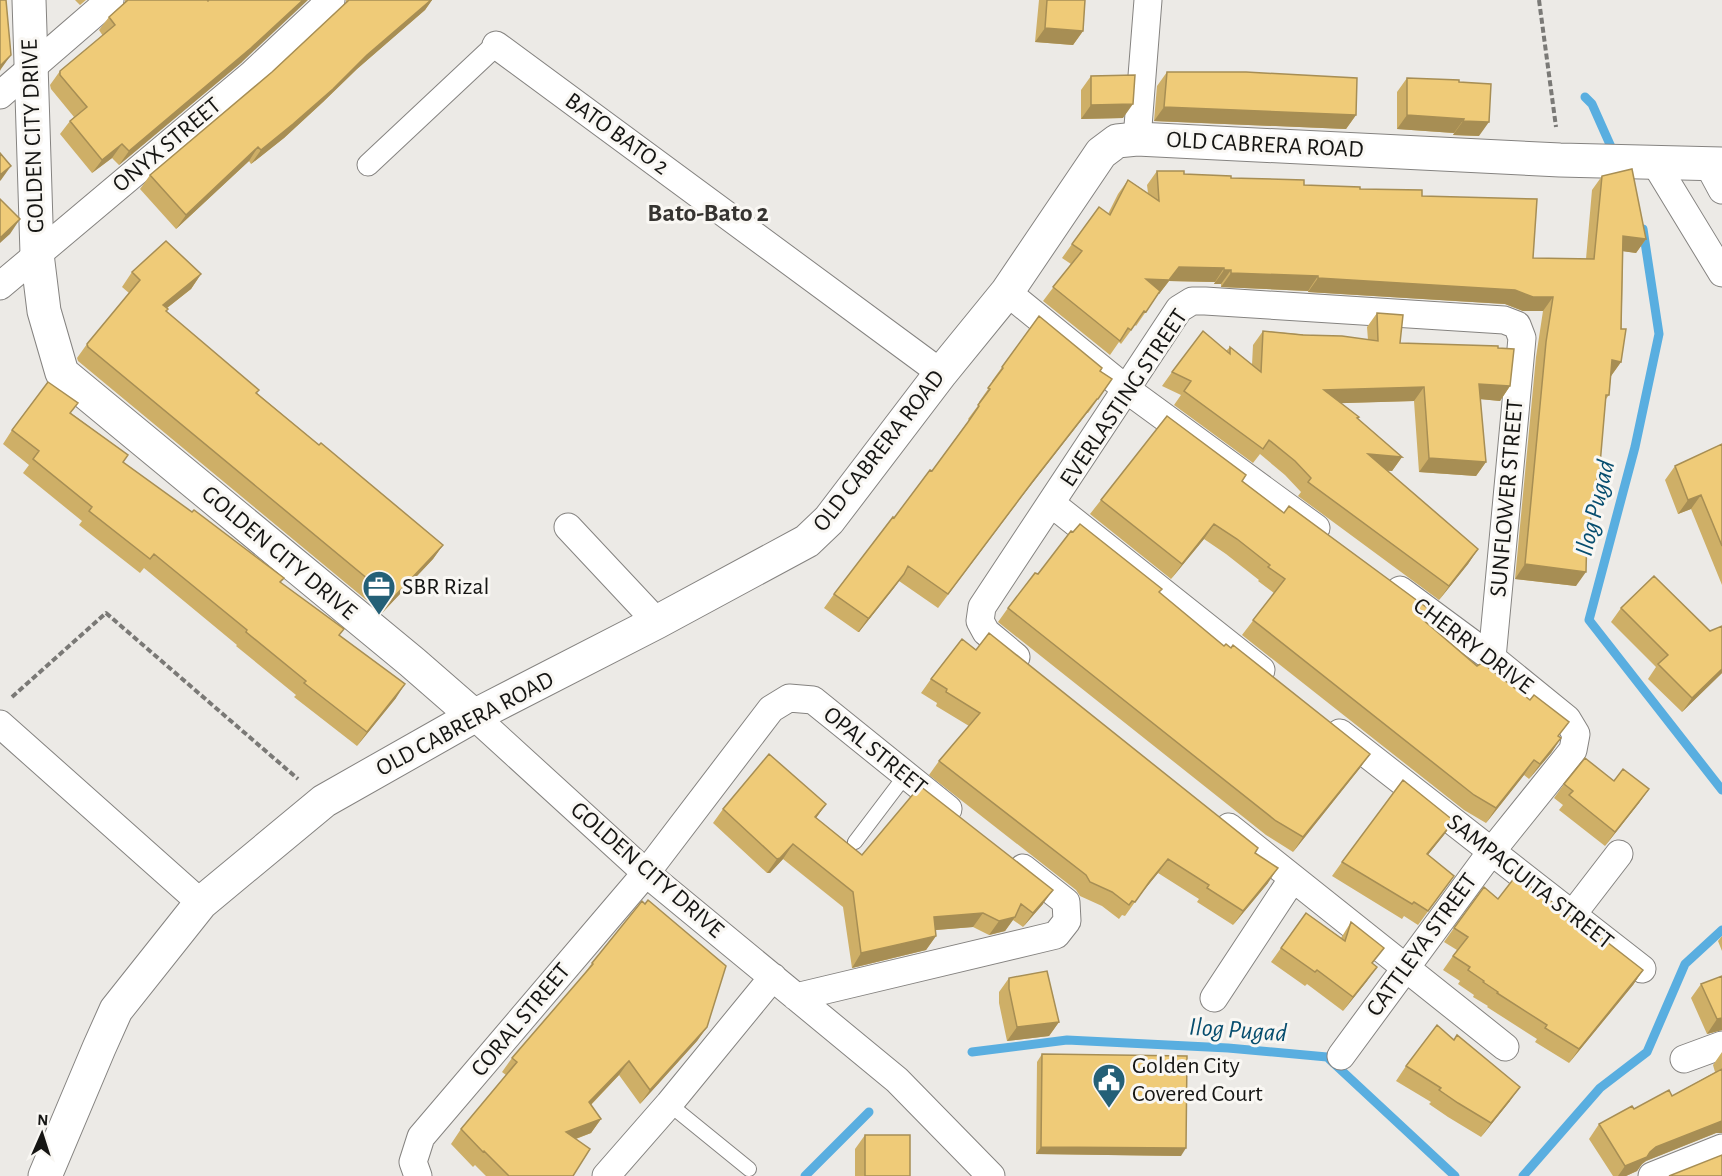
<svg xmlns="http://www.w3.org/2000/svg" width="1722" height="1176" viewBox="0 0 1722 1176" font-family="'Alegreya Sans',sans-serif">
<style>
.lines{fill:none;stroke-linecap:round;stroke-linejoin:round}
.stream{stroke:#59aee0;stroke-width:9}
.service-casing{stroke:#858380;stroke-width:16}
.pedestrian-casing{stroke:#858380;stroke-width:23}
.minor-casing{stroke:#858380;stroke-width:29}
.tertiary-casing{stroke:#858380;stroke-width:35}
.path{stroke:#7a7976;stroke-width:4;stroke-dasharray:6 3;stroke-linecap:butt}
.service{stroke:#fff;stroke-width:14}
.pedestrian{stroke:#fff;stroke-width:21}
.minor{stroke:#fff;stroke-width:27}
.tertiary{stroke:#fff;stroke-width:33}
.wall{fill:#ceaf67}
.shaded-wall{fill:#a78e54}
.building{fill:#efcb78;stroke:#a78e54;stroke-width:1.5}
.labels{text-anchor:middle;dominant-baseline:central;stroke-width:6;stroke-linejoin:round;paint-order:stroke}
.street-label{font-size:24px;fill:#151513;stroke:#f9f7f3}
.poi-label{font-size:24px;fill:#151513;stroke:#f9f7f3;text-anchor:start}
.neighbourhood-label{font-size:26px;font-weight:bold;fill:#353330;stroke:#f9f7f3}
.water-label{font-size:26px;font-style:italic;fill:#064d6e;stroke:#f9f7f3}
</style>
<rect width="100%" height="100%" fill="#eceae6"/>
<g class="lines">
<path class="stream" d="M 1585,97 L 1592,104 L 1612,149
M 1643,229 L 1659,334 L 1635,447 L 1589,620 L 1722,790
M 972,1052 L 1067,1040 L 1228,1048 L 1327,1057 L 1455,1176
M 805,1176 L 869,1112
M 1523,1176 L 1600,1088 L 1647,1052 L 1685,964 L 1722,930"/>
<g class="service-casing">
<path id="service" d="M 855,842 L 905,776
M 669,1104 L 749,1169"/>
</g>
<g class="pedestrian-casing">
<path id="pedestrian" d="M 368,165 L 496,45"/>
</g>
<g class="minor-casing">
<path id="minor" d="M 496,45 L 941,373
M 0,95 L 110,0
M 1137,139 L 1148,0
M 1655,163 L 1722,273
M 1708,164 L 1722,190
M 0,286 L 252,74 L 331,0
M 1007,292 L 1126,389 L 1316,528
M 1052,504 L 1261,670
M 568,527 L 657,622
M 1016,657 L 986,632 L 980,621 L 982,607 L 1179,309 L 1192,301 L 1205,301 L 1504,320 L 1517,325 L 1522,338 L 1492,658
M 474,716 L 646,873 L 897,1080 L 991,1176
M 0,724 L 201,903
M 1340,733 L 1642,969
M 1229,827 L 1505,1047
M 1572,915 L 1619,854
M 796,997 L 1056,935 L 1067,921 L 1066,902 L 1023,868
M 1214,998 L 1293,878
M 1341,1056 L 1491,852 L 1573,750 L 1576,734 L 1567,719 L 1492,658 L 1400,590
M 1684,1059 L 1722,1045
M 418,1176 L 413,1162 L 421,1137 L 646,873 L 771,709 L 789,698 L 813,700 L 948,809
M 606,1176 L 669,1104 L 773,977
M 1652,1176 L 1722,1148"/>
</g>
<g class="tertiary-casing">
<path id="tertiary" d="M 29,0 L 37,254 L 44,311 L 62,373 L 412,662 L 474,716
M 45,1176 L 99,1048 L 116,1010 L 201,903 L 324,801 L 474,716 L 657,622 L 807,541 L 829,520 L 941,373 L 1007,292 L 1101,153 L 1117,141 L 1137,139 L 1560,160 L 1722,164"/>
</g>
<path class="path" d="M 1539,0 L 1556,127
M 12,697 L 106,613 L 298,779"/>
<use href="#service" class="service"/>
<use href="#pedestrian" class="pedestrian"/>
<use href="#minor" class="minor"/>
<use href="#tertiary" class="tertiary"/>
</g>
<path class="wall" d="M 75,0 L 86,0 L 80,5 Z
M 125,0 L 207,0 L 242,62 L 119,165 L 112,158 L 92,173 L 60,134 L 70,121 L 74,117 L 51,89 L 50,85 L 60,71 L 103,36 L 99,30 L 109,17 L 125,2 Z
M 346,0 L 432,0 L 425,10 L 357,69 L 323,102 L 284,138 L 251,164 L 249,161 L 176,229 L 140,189 L 150,175 L 272,72 L 346,3 Z
M 1039,0 L 1085,0 L 1083,31 L 1073,45 L 1035,42 Z
M 1167,72 L 1356,115 L 1346,129 L 1154,121 L 1157,86 Z
M 1091,76 L 1123,118 L 1081,119 L 1081,90 Z
M 1407,78 L 1459,82 L 1479,136 L 1453,135 L 1454,133 L 1397,129 L 1397,92 Z
M 1157,171 L 1184,174 L 1231,178 L 1304,185 L 1360,189 L 1422,196 L 1533,258 L 1586,259 L 1592,190 L 1602,176 L 1646,239 L 1636,253 L 1623,251 L 1621,362 L 1611,376 L 1609,395 L 1606,399 L 1596,480 L 1592,499 L 1587,538 L 1576,586 L 1515,579 L 1536,357 L 1543,311 L 1523,311 L 1505,304 L 1308,292 L 1308,291 L 1221,287 L 1221,284 L 1214,284 L 1215,282 L 1169,281 L 1159,294 L 1158,294 L 1136,326 L 1135,325 L 1121,344 L 1119,342 L 1110,355 L 1043,301 L 1071,264 L 1062,258 L 1072,244 L 1108,214 L 1118,194 L 1128,180 L 1148,193 L 1147,185 Z
M 132,272 L 201,274 L 191,289 L 167,308 L 166,312 L 257,393 L 319,445 L 443,545 L 433,559 L 382,613 L 78,361 L 77,358 L 87,344 L 129,293 L 122,287 Z
M 1377,313 L 1400,343 L 1498,348 L 1510,386 L 1500,401 L 1480,399 L 1486,462 L 1476,476 L 1419,472 L 1414,401 L 1341,403 L 1357,418 L 1402,457 L 1392,471 L 1386,470 L 1478,549 L 1468,564 L 1439,600 L 1298,496 L 1301,492 L 1285,475 L 1260,454 L 1253,463 L 1174,405 L 1181,395 L 1162,386 L 1172,372 L 1226,351 L 1230,347 L 1252,365 L 1253,345 L 1263,331 L 1368,340 L 1367,327 Z
M 1039,316 L 1100,371 L 1112,379 L 1088,413 L 1087,413 L 1023,495 L 938,608 L 899,581 L 859,632 L 858,632 L 824,608 L 834,594 L 932,471 L 969,420 L 968,419 L 980,403 L 979,402 L 993,382 L 992,381 Z
M 71,413 L 128,455 L 123,462 L 281,583 L 339,635 L 396,698 L 357,746 L 294,697 L 296,695 L 236,646 L 237,645 L 144,568 L 140,573 L 79,525 L 82,521 L 23,473 L 29,465 L 3,444 L 12,430 Z
M 1722,444 L 1722,585 L 1691,509 L 1678,514 L 1665,480 L 1675,466 Z
M 1242,481 L 1423,619 L 1561,738 L 1551,753 L 1529,779 L 1524,775 L 1486,823 L 1464,810 L 1242,635 L 1274,593 L 1258,581 L 1259,580 L 1226,554 L 1204,539 L 1171,579 L 1090,514 L 1101,500 Z
M 1038,574 L 1159,593 L 1360,768 L 1293,852 L 1266,835 L 998,622 L 1008,608 Z
M 1621,608 L 1722,673 L 1682,712 L 1648,679 L 1656,667 L 1611,622 Z
M 976,650 L 1255,853 L 1268,883 L 1233,925 L 1197,902 L 1199,899 L 1158,873 L 1140,895 L 1125,916 L 1122,915 L 1119,919 L 1102,906 L 1080,896 L 1076,890 L 929,775 L 939,761 L 969,726 L 936,706 L 937,703 L 921,693 L 931,679 Z
M 1614,781 L 1649,789 L 1639,803 L 1605,846 L 1559,810 L 1563,805 L 1554,798 L 1564,784 Z
M 826,804 L 816,818 L 862,855 L 1043,904 L 1023,927 L 1013,920 L 1005,931 L 989,935 L 973,927 L 935,930 L 936,936 L 926,950 L 852,968 L 843,907 L 783,859 L 770,873 L 767,873 L 713,823 L 723,809 Z
M 1454,821 L 1428,855 L 1454,876 L 1418,925 L 1404,916 L 1402,919 L 1332,876 L 1342,862 Z
M 1529,888 L 1563,911 L 1643,970 L 1633,985 L 1569,1063 L 1535,1042 L 1537,1039 L 1487,1007 L 1488,1006 L 1473,997 L 1474,995 L 1458,984 L 1460,981 L 1443,970 L 1457,950 L 1444,942 L 1454,928 L 1498,899 Z
M 1306,913 L 1341,938 L 1351,922 L 1373,964 L 1367,981 L 1343,1011 L 1307,984 L 1305,986 L 1271,962 Z
M 1722,936 L 1722,951 L 1718,941 Z
M 592,963 L 707,1027 L 697,1041 L 640,1104 L 619,1075 L 591,1105 L 601,1119 L 591,1133 L 576,1139 L 573,1176 L 486,1176 L 475,1165 L 473,1167 L 451,1144 L 461,1129 L 506,1075 L 502,1072 L 512,1058 L 582,977 Z
M 1722,976 L 1722,1030 L 1707,1034 L 1691,998 L 1701,984 Z
M 1009,978 L 1059,1022 L 1049,1036 L 1007,1041 L 999,1003 L 999,992 Z
M 1722,1052 L 1722,1133 L 1716,1133 L 1646,1161 L 1642,1164 L 1637,1171 L 1626,1176 L 1613,1176 L 1589,1139 L 1599,1124 L 1634,1109 L 1672,1096 L 1715,1072 L 1713,1065 Z
M 1042,1054 L 1181,1156 L 1036,1154 L 1037,1062 Z
M 1406,1066 L 1510,1101 L 1481,1137 L 1448,1117 L 1429,1104 L 1431,1102 L 1396,1081 Z
M 865,1135 L 910,1176 L 855,1176 L 855,1149 Z"/>
<path class="shaded-wall" d="M 303,0 L 308,0 L 242,62 L 119,165 L 129,151 Z
M 431,0 L 432,0 L 425,10 L 357,69 L 323,102 L 284,138 L 251,164 L 261,150 L 367,55 Z
M 1045,28 L 1083,31 L 1073,45 L 1035,42 Z
M 11,55 L 1,69 L 0,71 L 0,66 Z
M 1133,104 L 1123,118 L 1081,119 L 1091,105 Z
M 1164,107 L 1356,115 L 1346,129 L 1154,121 Z
M 1407,115 L 1464,119 L 1454,133 L 1397,129 Z
M 1463,121 L 1489,122 L 1479,136 L 1453,135 Z
M 122,144 L 112,158 L 92,173 L 102,160 Z
M 258,147 L 249,161 L 176,229 L 186,215 Z
M 11,166 L 1,180 L 0,181 L 0,175 Z
M 20,219 L 10,234 L 0,243 L 0,238 Z
M 1623,236 L 1646,239 L 1636,253 L 1614,250 Z
M 1179,267 L 1224,268 L 1215,282 L 1169,281 L 1159,294 L 1136,293 L 1146,279 Z
M 1224,270 L 1231,270 L 1221,284 L 1214,284 Z
M 1231,273 L 1318,276 L 1308,291 L 1221,287 Z
M 201,274 L 191,289 L 153,319 L 163,305 Z
M 1318,278 L 1515,290 L 1553,297 L 1543,311 L 1523,311 L 1505,304 L 1308,292 Z
M 1612,360 L 1621,362 L 1611,376 L 1602,374 Z
M 1479,384 L 1510,386 L 1500,401 L 1469,398 Z
M 1424,387 L 1414,401 L 1314,404 L 1324,390 Z
M 1097,399 L 1087,413 L 1023,495 L 938,608 L 1033,481 Z
M 1368,454 L 1402,457 L 1392,471 L 1358,469 Z
M 1429,458 L 1486,462 L 1476,476 L 1419,472 Z
M 1701,495 L 1691,509 L 1678,514 L 1688,500 Z
M 1214,524 L 1204,539 L 1171,579 L 1182,564 Z
M 443,545 L 433,559 L 382,613 L 392,599 Z
M 1478,549 L 1468,564 L 1439,600 L 1449,586 Z
M 1525,564 L 1586,572 L 1576,586 L 1515,579 Z
M 904,574 L 894,588 L 859,632 L 858,632 L 868,618 Z
M 1722,669 L 1722,673 L 1682,712 L 1692,698 Z
M 405,684 L 396,698 L 357,746 L 367,732 Z
M 1561,738 L 1551,753 L 1529,779 L 1540,764 Z
M 1370,754 L 1360,768 L 1293,852 L 1303,837 Z
M 1534,760 L 1524,775 L 1486,823 L 1496,808 Z
M 1649,789 L 1639,803 L 1605,846 L 1615,832 Z
M 826,804 L 816,818 L 815,817 Z
M 1454,821 L 1444,835 L 1417,868 L 1427,854 Z
M 793,844 L 783,859 L 770,873 L 767,873 L 777,859 Z
M 1168,859 L 1158,873 L 1140,895 L 1150,881 Z
M 1278,868 L 1268,883 L 1233,925 L 1243,911 Z
M 1053,890 L 1043,904 L 1023,927 L 1033,913 Z
M 983,913 L 973,927 L 924,931 L 934,917 Z
M 1015,917 L 1005,931 L 989,935 L 999,921 Z
M 936,936 L 926,950 L 852,968 L 861,953 Z
M 1377,967 L 1367,981 L 1343,1011 L 1353,997 Z
M 1643,970 L 1633,985 L 1569,1063 L 1579,1049 Z
M 1722,1018 L 1722,1030 L 1707,1034 L 1717,1019 Z
M 1059,1022 L 1049,1036 L 1007,1041 L 1017,1027 Z
M 707,1027 L 697,1041 L 640,1104 L 650,1090 Z
M 629,1061 L 619,1075 L 579,1117 L 589,1102 Z
M 1520,1087 L 1510,1101 L 1481,1137 L 1491,1123 Z
M 601,1119 L 591,1133 L 556,1146 L 566,1132 Z
M 1722,1121 L 1722,1133 L 1716,1133 L 1646,1161 L 1642,1164 L 1637,1171 L 1626,1176 L 1618,1176 L 1625,1166 L 1656,1147 Z
M 1041,1147 L 1186,1148 L 1181,1156 L 1036,1154 Z"/>
<path class="building" d="M 0,0 L 6,0 L 11,55 L 0,66 Z
M 128,0 L 207,0 L 208,1 L 209,0 L 303,0 L 251,48 L 129,151 L 122,144 L 102,160 L 70,121 L 87,107 L 60,75 L 60,71 L 115,25 L 109,17 Z
M 349,0 L 431,0 L 367,55 L 333,89 L 293,124 L 261,150 L 258,147 L 186,215 L 150,175 L 272,72 Z
M 1047,0 L 1085,0 L 1083,31 L 1045,28 Z
M 1167,72 L 1246,72 L 1357,78 L 1356,115 L 1164,107 Z
M 1135,75 L 1133,104 L 1091,105 L 1091,76 Z
M 1407,78 L 1459,80 L 1459,82 L 1491,84 L 1489,122 L 1463,121 L 1464,119 L 1407,115 Z
M 0,153 L 11,166 L 0,175 Z
M 1632,169 L 1646,239 L 1623,236 L 1621,329 L 1626,329 L 1621,362 L 1612,360 L 1609,395 L 1606,395 L 1599,476 L 1597,476 L 1596,494 L 1592,494 L 1590,533 L 1587,532 L 1586,572 L 1525,564 L 1546,342 L 1553,297 L 1533,297 L 1515,290 L 1318,278 L 1318,276 L 1231,273 L 1231,270 L 1224,270 L 1224,268 L 1179,267 L 1169,280 L 1146,279 L 1160,291 L 1146,312 L 1144,311 L 1131,330 L 1128,328 L 1120,341 L 1053,287 L 1082,251 L 1072,244 L 1099,207 L 1110,215 L 1128,180 L 1159,201 L 1157,171 L 1184,171 L 1184,174 L 1231,176 L 1231,178 L 1304,180 L 1304,185 L 1360,187 L 1360,189 L 1422,190 L 1422,196 L 1537,199 L 1533,258 L 1594,259 L 1602,176 Z
M 0,199 L 20,219 L 0,238 Z
M 166,241 L 201,274 L 163,305 L 168,309 L 166,311 L 259,390 L 256,393 L 319,445 L 321,443 L 443,545 L 392,599 L 88,347 L 87,344 L 140,280 L 132,272 Z
M 1377,313 L 1403,315 L 1400,343 L 1498,346 L 1498,348 L 1514,349 L 1510,386 L 1479,384 L 1486,462 L 1429,458 L 1424,387 L 1324,390 L 1359,417 L 1357,418 L 1402,457 L 1368,454 L 1478,549 L 1449,586 L 1308,482 L 1311,478 L 1295,461 L 1269,440 L 1263,449 L 1184,391 L 1191,381 L 1172,372 L 1203,331 L 1230,354 L 1230,347 L 1261,372 L 1263,331 L 1303,335 L 1342,336 L 1378,341 Z
M 1039,316 L 1102,368 L 1100,371 L 1112,379 L 1098,399 L 1097,399 L 1033,481 L 948,594 L 908,566 L 904,574 L 869,618 L 868,618 L 834,594 L 893,517 L 894,518 L 930,470 L 932,471 L 968,422 L 979,406 L 978,405 L 990,389 L 988,388 L 1003,368 L 1002,367 Z
M 48,382 L 78,403 L 70,413 L 128,455 L 123,462 L 192,512 L 194,510 L 284,578 L 280,582 L 344,629 L 339,635 L 405,684 L 367,732 L 304,683 L 306,681 L 246,632 L 247,630 L 154,554 L 150,559 L 89,511 L 92,507 L 33,459 L 39,451 L 12,430 Z
M 1167,416 L 1246,475 L 1242,481 L 1284,513 L 1289,506 L 1430,610 L 1422,619 L 1477,666 L 1482,663 L 1530,700 L 1534,695 L 1569,722 L 1558,736 L 1561,738 L 1540,764 L 1534,760 L 1496,808 L 1474,795 L 1253,620 L 1285,579 L 1268,567 L 1270,565 L 1237,539 L 1214,524 L 1182,564 L 1101,500 Z
M 1722,444 L 1722,546 L 1701,495 L 1688,500 L 1675,466 Z
M 1080,524 L 1162,589 L 1159,592 L 1224,646 L 1226,644 L 1231,648 L 1233,645 L 1370,754 L 1303,837 L 1276,821 L 1008,608 L 1035,573 L 1038,574 L 1071,531 L 1073,532 Z
M 1654,576 L 1710,631 L 1722,626 L 1722,669 L 1692,698 L 1658,664 L 1668,655 L 1621,608 Z
M 989,633 L 1258,848 L 1255,853 L 1278,868 L 1243,911 L 1207,888 L 1209,885 L 1168,859 L 1150,881 L 1135,902 L 1132,901 L 1129,905 L 1112,892 L 1090,882 L 1086,875 L 939,761 L 980,713 L 946,692 L 947,689 L 931,679 L 962,639 L 976,650 Z
M 769,754 L 826,804 L 815,817 L 862,855 L 920,786 L 1053,890 L 1033,913 L 1021,904 L 1015,917 L 999,921 L 983,913 L 934,917 L 936,936 L 861,953 L 853,892 L 793,844 L 780,858 L 777,859 L 723,809 Z
M 1585,758 L 1614,781 L 1623,769 L 1649,789 L 1615,832 L 1569,795 L 1573,791 L 1564,784 Z
M 1403,780 L 1454,821 L 1427,854 L 1454,876 L 1428,911 L 1414,902 L 1412,904 L 1342,862 Z
M 1515,877 L 1529,888 L 1530,886 L 1546,900 L 1547,898 L 1563,911 L 1563,910 L 1593,934 L 1594,932 L 1643,970 L 1579,1049 L 1545,1028 L 1547,1025 L 1497,993 L 1498,992 L 1483,982 L 1484,981 L 1468,970 L 1470,967 L 1453,956 L 1468,937 L 1454,928 L 1484,887 L 1498,899 Z
M 648,900 L 726,966 L 707,1027 L 650,1090 L 629,1061 L 589,1102 L 601,1119 L 566,1132 L 590,1149 L 573,1176 L 509,1176 L 484,1151 L 483,1152 L 461,1129 L 517,1062 L 512,1058 L 593,964 L 592,963 L 642,901 L 645,904 Z
M 1306,913 L 1345,941 L 1351,922 L 1384,948 L 1372,963 L 1377,967 L 1353,997 L 1317,970 L 1315,972 L 1281,948 Z
M 1047,971 L 1059,1022 L 1017,1027 L 1009,989 L 1009,978 Z
M 1722,976 L 1722,1018 L 1717,1019 L 1701,984 Z
M 1437,1025 L 1454,1040 L 1457,1035 L 1520,1087 L 1491,1123 L 1458,1103 L 1439,1090 L 1441,1088 L 1406,1066 Z
M 1042,1054 L 1187,1056 L 1186,1148 L 1041,1147 Z
M 1722,1069 L 1722,1121 L 1656,1147 L 1650,1152 L 1647,1157 L 1625,1166 L 1599,1124 L 1632,1106 L 1634,1109 L 1669,1090 L 1672,1096 Z
M 865,1135 L 910,1135 L 910,1176 L 865,1176 Z
M 1722,1155 L 1722,1176 L 1669,1176 Z"/>
<defs>
<g id="office-pin" transform="scale(1.725)"><path d="M0 17L-7.5 6A9.5 9.5 0 1 1 7.5 6Z" fill="#246077" stroke="#f9f7f3"/><path d="M-6-3h4V-5.5h4V-3h4V5H-6ZM-1-4.5V-3h2v-1.5ZM-6 0V1H6V0Z" fill="#fff"/></g>
<g id="civic-pin" transform="scale(1.725)"><path d="M0 17L-7.5 6A9.5 9.5 0 1 1 7.5 6Z" fill="#246077" stroke="#f9f7f3"/><path d="M-.6-6.5H3V-4.5H.6V-3L4-1V1h2V6H-6V1h2V-1L-.6-3ZM-1.2 2.5V6h2.4V2.5Z" fill="#fff"/></g>
</defs>
<g fill-rule="evenodd">
<use href="#office-pin" x="379" y="587"/>
<use href="#civic-pin" x="1109" y="1080"/>
</g>
<g class="labels">
<g class="street-label">
<text transform="translate(617 134) rotate(36)">BATO BATO 2</text>
<text transform="translate(33 136) rotate(-92)">GOLDEN CITY DRIVE</text>
<text transform="translate(167 145) rotate(-40)">ONYX STREET</text>
<text transform="translate(1265 145) rotate(3)">OLD CABRERA ROAD</text>
<text transform="translate(1124 398) rotate(-56)">EVERLASTING STREET</text>
<text transform="translate(879 451) rotate(-52)">OLD CABRERA ROAD</text>
<text transform="translate(1507 498) rotate(-85)">SUNFLOWER STREET</text>
<text transform="translate(279 553) rotate(40)">GOLDEN CITY DRIVE</text>
<text transform="translate(1473 646) rotate(37)">CHERRY DRIVE</text>
<text transform="translate(465 724) rotate(-28)">OLD CABRERA ROAD</text>
<text transform="translate(875 751) rotate(39)">OPAL STREET</text>
<text transform="translate(647 870) rotate(41)">GOLDEN CITY DRIVE</text>
<text transform="translate(1530 882) rotate(38)">SAMPAGUITA STREET</text>
<text transform="translate(1422 945) rotate(-54)">CATTLEYA STREET</text>
<text transform="translate(521 1020) rotate(-50)">CORAL STREET</text>
</g>
<g class="poi-label">
<text x="402" y="587">SBR Rizal</text>
<text x="1132" y="1066">Golden City<tspan x="1132" dy="28">Covered Court</tspan></text>
</g>
<g class="neighbourhood-label">
<text x="708" y="213">Bato-Bato 2</text>
</g>
<g class="water-label">
<text transform="translate(1595 508) rotate(-76)">Ilog Pugad</text>
<text transform="translate(1238 1030) rotate(4)">Ilog Pugad</text>
</g>
</g>
<g transform="translate(42 1134) rotate(3)" stroke="#f9f7f3" stroke-width="4.5" paint-order="stroke">
<path d="M0-4.5L10 22L0 15L-10 22Z" fill="#151513"/>
<text y="-9" font-size="16" font-weight="bold" text-anchor="middle" fill="#151513">N</text>
</g>
</svg>
